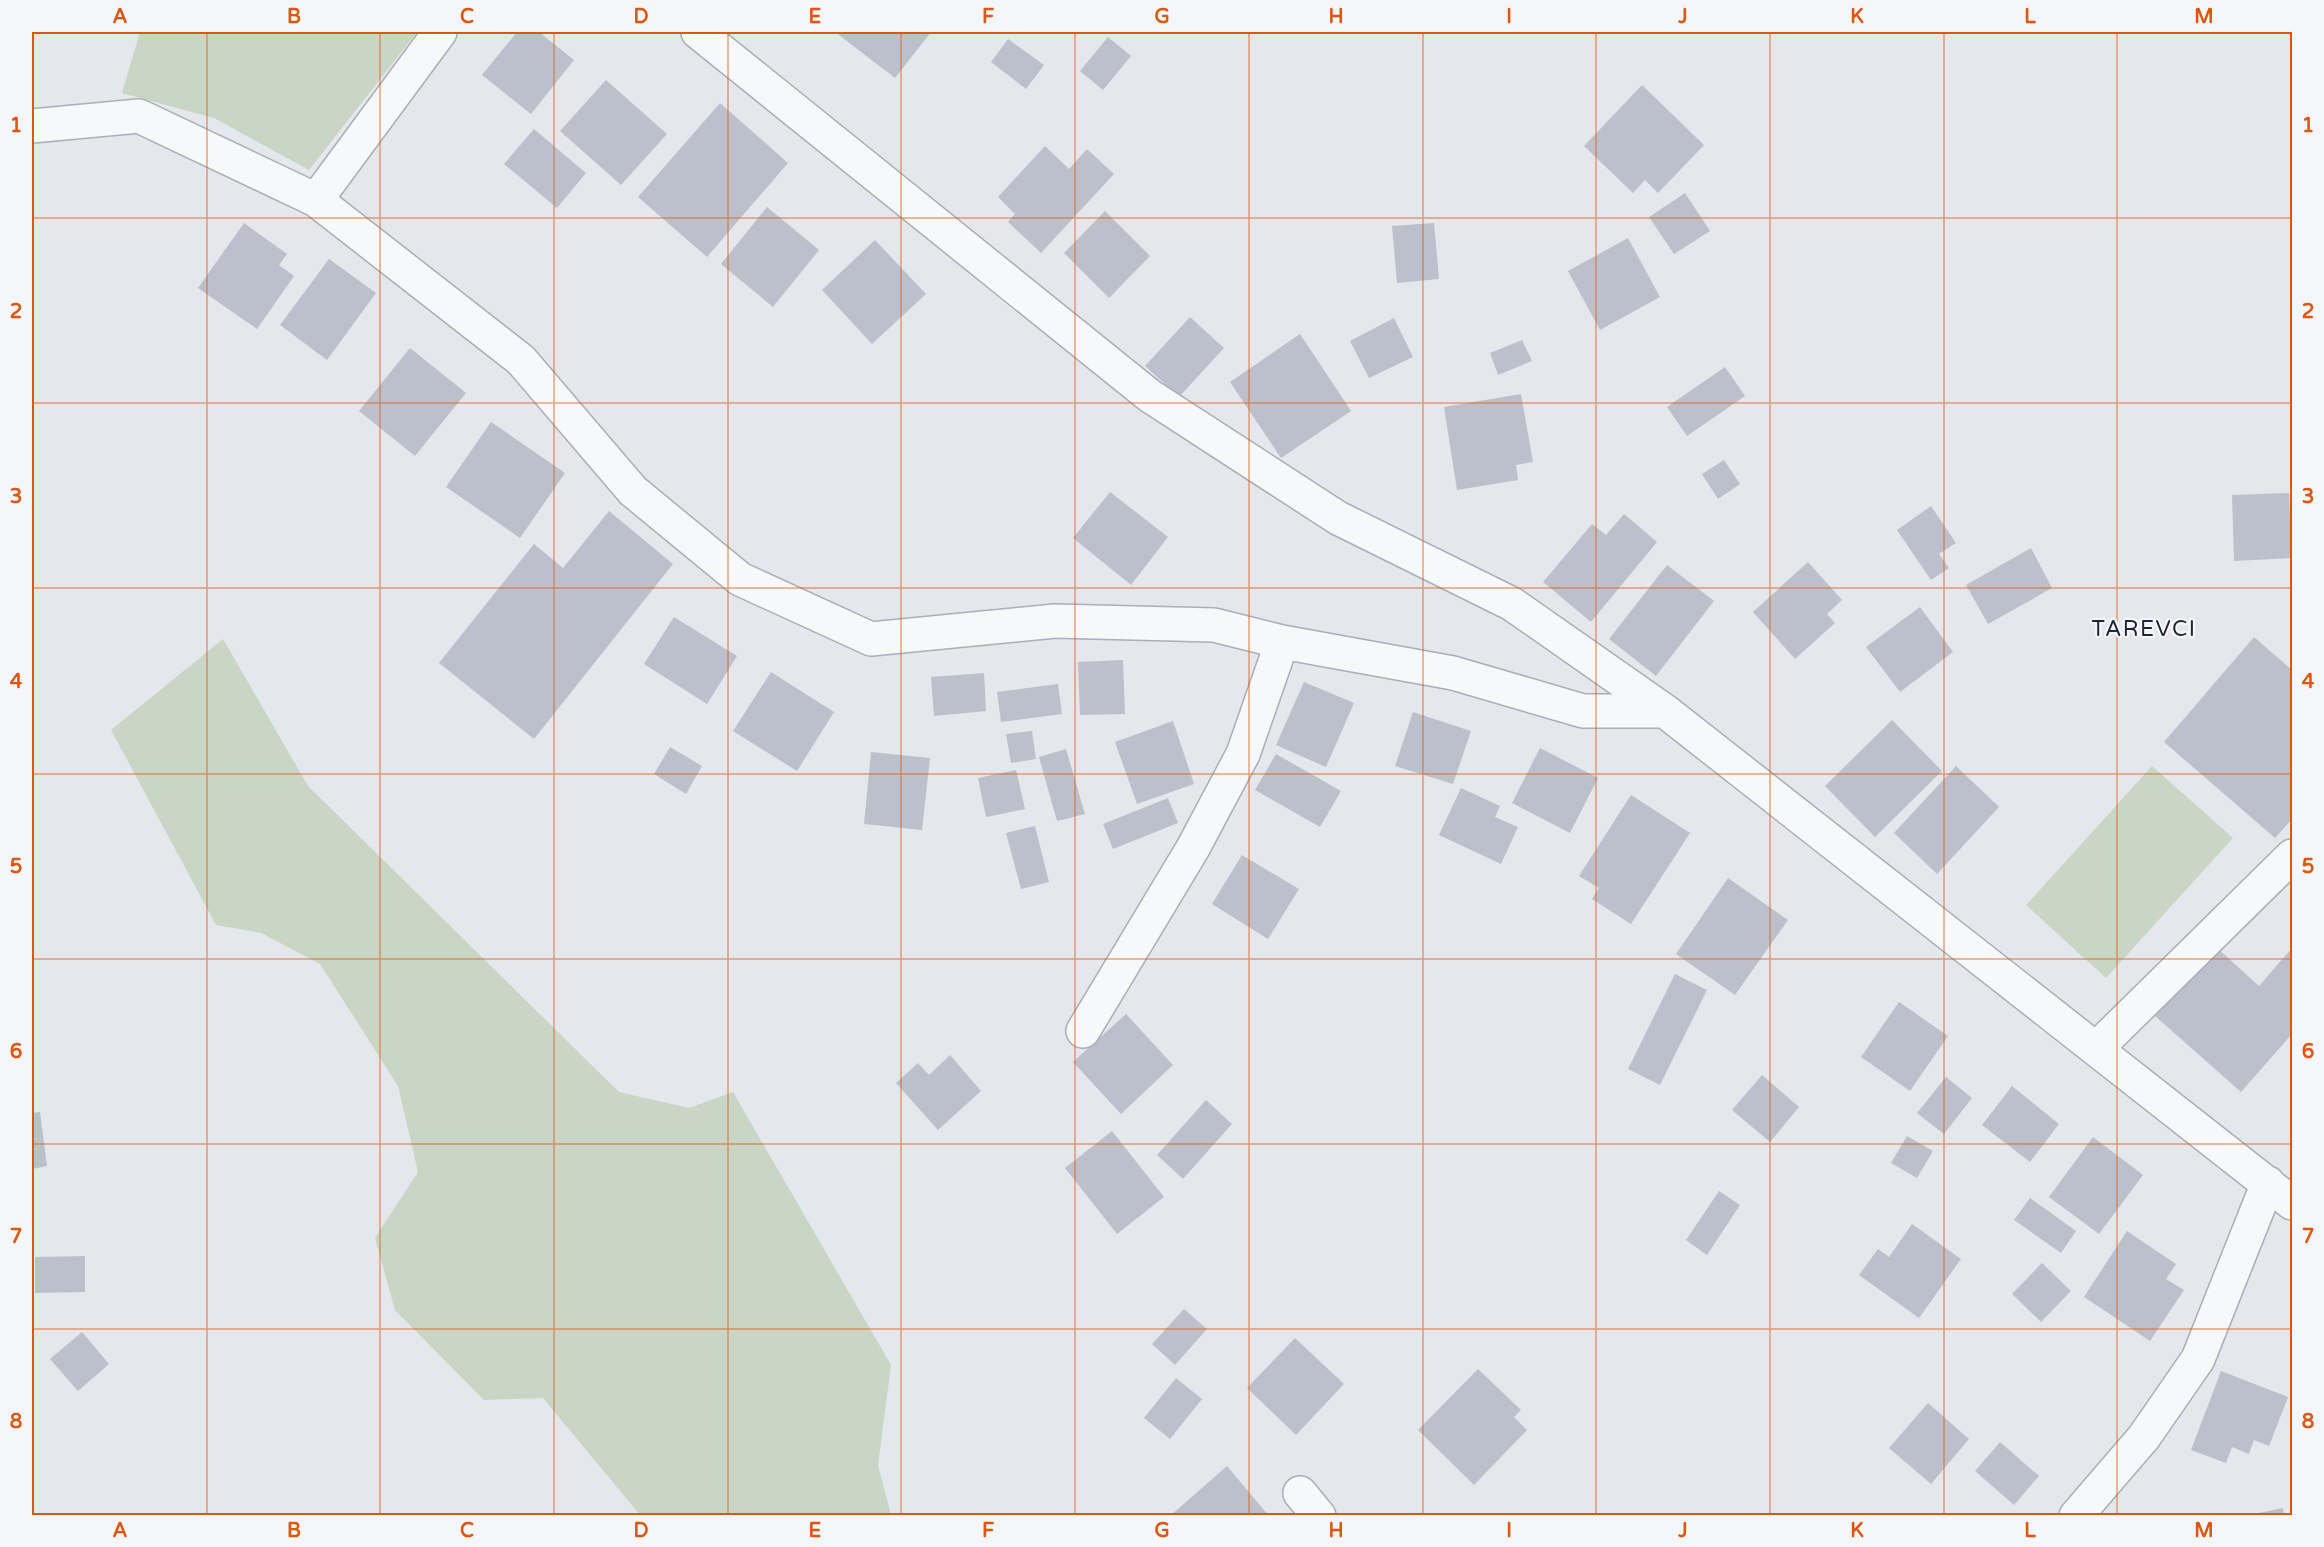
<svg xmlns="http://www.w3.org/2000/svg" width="2324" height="1547" viewBox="0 0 2324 1547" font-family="'Varela Round',sans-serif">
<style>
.green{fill:#c9d6c5}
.building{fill:#bbc0ca}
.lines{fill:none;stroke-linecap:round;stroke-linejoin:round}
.minor-casing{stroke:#a9aeb7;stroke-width:36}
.minor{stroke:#f7f8fa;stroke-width:33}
.grid{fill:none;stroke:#df570f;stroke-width:1.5;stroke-opacity:0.55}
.labels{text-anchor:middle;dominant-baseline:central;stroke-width:4.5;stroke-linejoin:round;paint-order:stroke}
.quarter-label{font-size:22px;letter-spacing:1.5px;fill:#1d2536;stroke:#f4f6f9}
.neatline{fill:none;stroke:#df570f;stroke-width:2}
.grid-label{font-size:20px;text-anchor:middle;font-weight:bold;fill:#df570f}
</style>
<rect width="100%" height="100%" fill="#e4e7ec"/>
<path class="green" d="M 140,32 L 417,32 L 309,170 L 214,118 L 122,93 Z
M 223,639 L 308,786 L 619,1092 L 689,1108 L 733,1092 L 891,1365 L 878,1465 L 891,1515 L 640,1515 L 543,1398 L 484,1400 L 395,1310 L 375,1238 L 418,1172 L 398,1086 L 320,964 L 261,933 L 216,925 L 111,730 Z
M 2152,766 L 2233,838 L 2106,978 L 2026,905 Z"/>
<path class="building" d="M 517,32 L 539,32 L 574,60 L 531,114 L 482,75 Z
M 835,32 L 931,32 L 895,78 Z
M 1108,37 L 1131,56 L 1103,90 L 1080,71 Z
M 1008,39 L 1044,65 L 1026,89 L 991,62 Z
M 606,80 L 667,134 L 621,185 L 560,131 Z
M 1642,85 L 1704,145 L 1658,193 L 1645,180 L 1633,193 L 1584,146 Z
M 720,103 L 788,163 L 707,257 L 638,197 Z
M 534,129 L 586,173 L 557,208 L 504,164 Z
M 1045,146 L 1069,169 L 1087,149 L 1114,174 L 1041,253 L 1008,222 L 1015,214 L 998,197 Z
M 1685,193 L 1710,231 L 1674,254 L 1649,217 Z
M 767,207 L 819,250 L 773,307 L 721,264 Z
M 1105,211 L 1150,256 L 1109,298 L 1064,253 Z
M 244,223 L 287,254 L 279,265 L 294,276 L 257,329 L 198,288 Z
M 1434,223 L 1439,279 L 1397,283 L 1392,226 Z
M 1628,238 L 1660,297 L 1600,330 L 1568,271 Z
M 875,240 L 926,294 L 872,344 L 822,290 Z
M 329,259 L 376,293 L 327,360 L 280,325 Z
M 1190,317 L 1224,348 L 1179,397 L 1145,366 Z
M 1394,318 L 1413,357 L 1369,378 L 1350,341 Z
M 1300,334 L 1351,411 L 1281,458 L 1230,382 Z
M 1522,340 L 1532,361 L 1498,375 L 1490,353 Z
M 410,348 L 466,393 L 415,456 L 359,411 Z
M 1725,367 L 1745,396 L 1687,436 L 1667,407 Z
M 1521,394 L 1533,462 L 1516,465 L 1518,480 L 1457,490 L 1444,407 Z
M 491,422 L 565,473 L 520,538 L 446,487 Z
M 1724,460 L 1740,484 L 1718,499 L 1702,474 Z
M 1110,492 L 1168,537 L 1131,585 L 1073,538 Z
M 2289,493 L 2292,558 L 2234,561 L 2232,495 Z
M 1931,506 L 1956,543 L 1939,554 L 1949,568 L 1931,580 L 1897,530 Z
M 609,511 L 673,564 L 534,739 L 439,663 L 534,544 L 563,568 Z
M 1624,514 L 1657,542 L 1591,622 L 1543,582 L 1592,524 L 1606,535 Z
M 2031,548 L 2052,588 L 1988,624 L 1966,585 Z
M 1808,562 L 1842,600 L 1827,614 L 1835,623 L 1795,659 L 1753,612 Z
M 1667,565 L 1714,601 L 1656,676 L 1609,639 Z
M 1920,607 L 1953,652 L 1900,692 L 1866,647 Z
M 674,617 L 737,656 L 707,704 L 644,664 Z
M 2254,637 L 2292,670 L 2292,819 L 2275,838 L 2164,742 Z
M 1123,660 L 1125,714 L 1080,715 L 1078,662 Z
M 771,672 L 834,712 L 797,771 L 733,731 Z
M 984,673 L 986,711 L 934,716 L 931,677 Z
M 1304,682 L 1354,703 L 1326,767 L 1276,745 Z
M 1058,684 L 1062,714 L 1001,722 L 997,692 Z
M 1413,712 L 1471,731 L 1453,784 L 1395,766 Z
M 1892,720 L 1942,771 L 1875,837 L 1825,786 Z
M 1173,721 L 1194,784 L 1137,804 L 1115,742 Z
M 1032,731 L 1036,759 L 1011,763 L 1006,734 Z
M 670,747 L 702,766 L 686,794 L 654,774 Z
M 1540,748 L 1598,778 L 1570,833 L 1512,803 Z
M 1066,749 L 1085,814 L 1057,821 L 1039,757 Z
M 871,752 L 930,758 L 922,830 L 864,824 Z
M 1276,754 L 1341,791 L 1320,827 L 1255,790 Z
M 1956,766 L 1999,807 L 1937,874 L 1894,833 Z
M 1016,770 L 1025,809 L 986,817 L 978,778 Z
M 1461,788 L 1500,806 L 1495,817 L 1518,827 L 1501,864 L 1439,835 Z
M 1631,795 L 1690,833 L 1631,924 L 1592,899 L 1599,888 L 1579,876 Z
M 1168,798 L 1178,823 L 1113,849 L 1103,824 Z
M 1035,826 L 1049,882 L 1021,889 L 1006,833 Z
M 1242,855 L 1299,889 L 1268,939 L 1212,904 Z
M 1728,878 L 1788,920 L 1735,995 L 1676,954 Z
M 2216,947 L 2259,986 L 2292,948 L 2292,1034 L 2241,1092 L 2155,1016 Z
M 1675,974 L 1707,990 L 1660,1085 L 1628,1069 Z
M 1899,1002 L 1948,1036 L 1910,1091 L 1861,1057 Z
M 1126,1014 L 1173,1065 L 1121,1114 L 1073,1062 Z
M 950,1055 L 981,1091 L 938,1130 L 896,1083 L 918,1063 L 929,1075 Z
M 1762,1075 L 1799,1107 L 1770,1142 L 1732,1110 Z
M 1946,1077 L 1972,1098 L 1944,1134 L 1917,1113 Z
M 2012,1086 L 2059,1124 L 2030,1162 L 1982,1125 Z
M 1206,1100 L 1232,1124 L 1183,1179 L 1157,1155 Z
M 40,1112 L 47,1166 L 32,1169 L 32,1113 Z
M 1112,1131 L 1164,1197 L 1117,1234 L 1065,1168 Z
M 1907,1136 L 1933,1151 L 1917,1178 L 1891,1163 Z
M 2093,1137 L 2143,1175 L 2099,1234 L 2049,1197 Z
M 1719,1191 L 1740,1205 L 1707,1255 L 1686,1240 Z
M 2030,1198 L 2076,1231 L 2061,1253 L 2014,1220 Z
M 1912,1224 L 1961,1259 L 1919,1318 L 1859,1275 L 1878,1249 L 1889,1257 Z
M 2127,1231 L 2176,1264 L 2166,1279 L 2184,1290 L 2150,1341 L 2084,1297 Z
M 85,1256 L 85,1292 L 35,1293 L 35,1257 Z
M 2042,1263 L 2071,1291 L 2041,1322 L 2012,1294 Z
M 1184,1309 L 1207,1329 L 1175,1365 L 1152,1344 Z
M 82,1332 L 109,1364 L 78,1391 L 50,1359 Z
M 1295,1338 L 1344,1384 L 1296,1435 L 1247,1388 Z
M 1478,1369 L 1521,1410 L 1514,1417 L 1527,1430 L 1474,1485 L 1418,1430 Z
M 2221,1371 L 2288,1397 L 2269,1446 L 2254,1440 L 2249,1454 L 2232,1447 L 2226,1463 L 2191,1450 Z
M 1176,1378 L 1202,1399 L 1170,1439 L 1144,1418 Z
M 1928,1403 L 1969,1439 L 1931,1484 L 1889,1448 Z
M 2000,1442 L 2039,1476 L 2014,1505 L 1975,1471 Z
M 1227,1466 L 1269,1516 L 1170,1516 Z
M 2283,1508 L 2284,1516 L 2254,1516 L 2254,1514 Z"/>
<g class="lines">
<g class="minor-casing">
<path id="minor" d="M 698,32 L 1150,396 L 1338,518 L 1512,604 L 1665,711 L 2292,1203
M 32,126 L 139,116 L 316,200 L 521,360 L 633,491 L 740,579 L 871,639 L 1055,621 L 1214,625 L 1282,642 L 1453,673 L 1583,711 L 1665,711
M 316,200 L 440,32
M 1083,1031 L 1193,848 L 1243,754 L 1282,642
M 2096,1049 L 2292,856
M 1300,1493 L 1319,1516
M 2076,1516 L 2144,1437 L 2198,1359 L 2268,1183"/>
</g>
<use href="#minor" class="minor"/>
</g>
<path class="grid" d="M 207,32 L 207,1516M 380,32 L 380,1516M 554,32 L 554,1516M 728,32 L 728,1516M 901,32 L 901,1516M 1075,32 L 1075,1516M 1249,32 L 1249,1516M 1423,32 L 1423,1516M 1596,32 L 1596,1516M 1770,32 L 1770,1516M 1944,32 L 1944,1516M 2117,32 L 2117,1516M 32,218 L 2292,218M 32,403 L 2292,403M 32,588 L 2292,588M 32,774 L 2292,774M 32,959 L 2292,959M 32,1144 L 2292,1144M 32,1329 L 2292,1329"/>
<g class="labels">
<g class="quarter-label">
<text x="2144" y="629">TAREVCI</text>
</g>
</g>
<rect width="2324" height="1547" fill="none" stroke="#f4f6f9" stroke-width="66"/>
<rect x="33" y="33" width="2258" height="1481" class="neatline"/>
<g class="grid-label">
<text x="120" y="23">A</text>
<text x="294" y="23">B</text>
<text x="467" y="23">C</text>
<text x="641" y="23">D</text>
<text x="815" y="23">E</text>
<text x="988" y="23">F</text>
<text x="1162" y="23">G</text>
<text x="1336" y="23">H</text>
<text x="1509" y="23">I</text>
<text x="1683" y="23">J</text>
<text x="1857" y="23">K</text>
<text x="2030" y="23">L</text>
<text x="2204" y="23">M</text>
<text x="16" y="132">1</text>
<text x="2308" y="132">1</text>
<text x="16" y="318">2</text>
<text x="2308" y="318">2</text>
<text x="16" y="503">3</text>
<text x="2308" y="503">3</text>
<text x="16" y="688">4</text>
<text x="2308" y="688">4</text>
<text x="16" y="873">5</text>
<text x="2308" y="873">5</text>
<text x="16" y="1058">6</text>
<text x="2308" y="1058">6</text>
<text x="16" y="1243">7</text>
<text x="2308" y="1243">7</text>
<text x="16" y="1428">8</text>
<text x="2308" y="1428">8</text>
<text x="120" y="1537">A</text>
<text x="294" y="1537">B</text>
<text x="467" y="1537">C</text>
<text x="641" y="1537">D</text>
<text x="815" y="1537">E</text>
<text x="988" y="1537">F</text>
<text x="1162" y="1537">G</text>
<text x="1336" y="1537">H</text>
<text x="1509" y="1537">I</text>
<text x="1683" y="1537">J</text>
<text x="1857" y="1537">K</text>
<text x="2030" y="1537">L</text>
<text x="2204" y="1537">M</text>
</g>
</svg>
